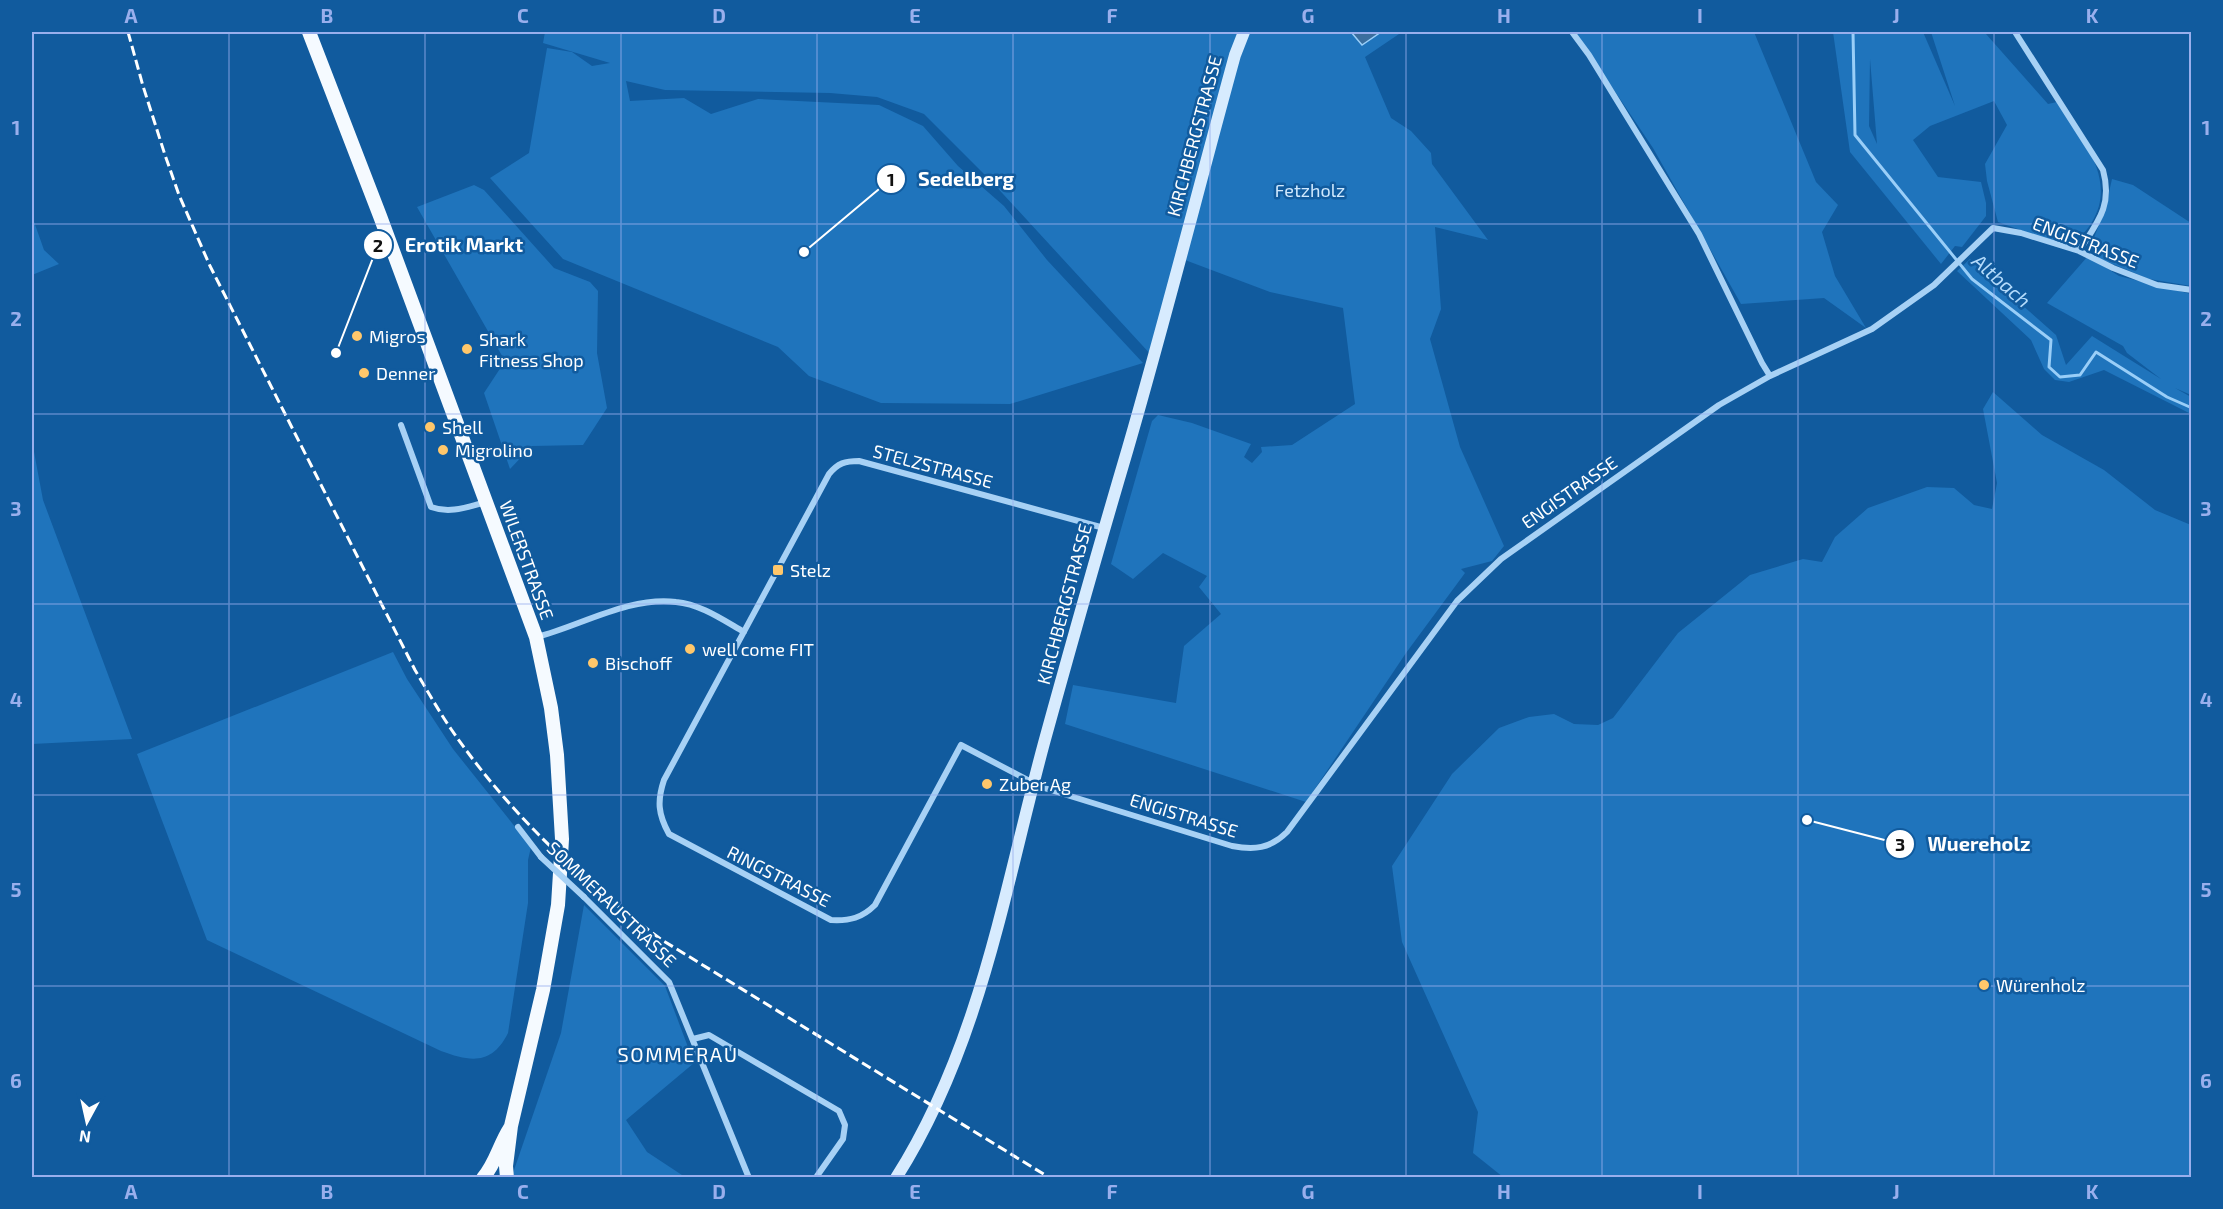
<svg xmlns="http://www.w3.org/2000/svg" width="2223" height="1209" viewBox="0 0 2223 1209" font-family="'Exo 2',sans-serif">
<style>
.green{fill:#1f74bc;fill-rule:evenodd}
.water{fill:#3a6e9e;stroke:#99cef8;stroke-width:1.5}
.lines{fill:none;stroke-linecap:round;stroke-linejoin:round}
.stream{stroke:#99cef8;stroke-width:3}
.minor{stroke:#a7d1f5;stroke-width:6}
.secondary{stroke:#d7ebfe;stroke-width:12}
.primary{stroke:#f5faff;stroke-width:14}
.rail{stroke:#fff;stroke-width:3;stroke-dasharray:10 4.5;stroke-linecap:butt}
.minor-bridge{stroke:#a7d1f5;stroke-width:6}
.grid{fill:none;stroke:#99afed;stroke-width:1.5;stroke-opacity:0.55}
.poi-dot{fill:#ffc76b;stroke:#115b9e;stroke-width:2}
.labels{text-anchor:middle;dominant-baseline:central;stroke-width:5;stroke-linejoin:round;paint-order:stroke}
.street-label{font-size:18px;fill:#fff;stroke:#115b9e}
.park-label{font-size:18px;fill:#d0e9fe;stroke:#115b9e}
.poi-label{font-size:18px;fill:#fff;stroke:#115b9e;text-anchor:start}
.water-label{font-size:20px;font-style:italic;fill:#b4dbfb;stroke:#115b9e}
.neighbourhood-label{font-size:20px;letter-spacing:1.5px;fill:#fff;stroke:#115b9e}
.leader{fill:none;stroke:#fff;stroke-width:2}
.callout-dot{fill:#fff;stroke:#115b9e;stroke-width:2}
.mark-label{font-size:18px;text-anchor:middle;font-weight:bold;fill:#111}
.callout-label{font-size:20px;text-anchor:middle;font-weight:bold;fill:#fff;stroke:#115b9e;stroke-width:5;stroke-linejoin:round;paint-order:stroke}
.neatline{fill:none;stroke:#99afed;stroke-width:2}
.grid-label{font-size:20px;text-anchor:middle;font-weight:bold;fill:#99afed}
</style>
<rect width="100%" height="100%" fill="#115b9e"/>
<path class="green" d="M 545,32 L 1350,32 L 1362,45 L 1381,32 L 1402,32 L 1365,57 L 1391,118 L 1411,131 L 1431,153 L 1432,164 L 1488,240 L 1435,227 L 1441,309 L 1430,339 L 1460,447 L 1504,546 L 1492,561 L 1461,569 L 1465,573 L 1406,653 L 1306,802 L 1065,724 L 1073,685 L 1176,703 L 1184,646 L 1221,614 L 1199,587 L 1207,576 L 1163,553 L 1133,579 L 1111,564 L 1152,421 L 1158,415 L 1192,423 L 1251,444 L 1244,457 L 1252,463 L 1262,452 L 1261,447 L 1292,445 L 1355,404 L 1343,308 L 1270,292 L 1185,260 L 1153,357 L 992,182 L 924,114 L 877,97 L 830,93 L 665,90 L 626,81 L 630,101 L 684,98 L 711,114 L 758,99 L 879,105 L 923,126 L 958,166 L 1004,206 L 1047,260 L 1143,363 L 1010,404 L 881,403 L 809,376 L 778,347 L 563,259 L 490,178 L 529,153 L 547,48 L 572,52 L 592,66 L 610,63 L 543,43 Z
M 1575,32 L 1754,32 L 1816,182 L 1838,205 L 1822,232 L 1835,276 L 1866,328 L 1824,298 L 1741,304 L 1653,148 Z
M 1833,32 L 1923,32 L 1955,106 L 1931,32 L 1986,32 L 1986,34 L 2048,104 L 2057,102 C 2081,137 2118,179 2092,222 C 2087,231 2080,238 2068,241 C 2054,244 2013,227 1998,222 L 1987,181 L 1985,164 L 2007,125 L 1994,101 L 1930,126 L 1913,140 L 1938,177 L 1981,182 L 1986,203 L 1986,216 L 1962,247 L 1955,246 L 1941,264 L 1850,152 ZM 1870,59 L 1877,144 L 1869,126 Z
M 2112,179 L 2133,185 L 2191,223 L 2191,286 L 2149,279 L 2098,258 L 2091,245 L 2105,210 Z
M 474,185 L 484,190 L 554,268 L 590,282 L 598,291 L 597,353 L 607,408 L 583,445 L 532,446 L 510,469 L 484,393 L 505,361 L 417,207 Z
M 32,216 L 44,250 L 59,264 L 32,275 Z
M 2088,256 L 2119,276 L 2191,294 L 2191,395 L 2175,388 L 2191,397 L 2191,414 L 2104,370 L 2069,382 L 2055,380 L 2044,369 L 2031,340 L 1957,271 L 1970,259 L 2056,335 L 2066,365 L 2092,336 L 2161,379 L 2127,353 L 2123,346 L 2047,303 Z
M 1993,392 L 2042,435 L 2104,470 L 2155,510 L 2191,525 L 2191,1177 L 1503,1177 L 1473,1153 L 1478,1112 L 1402,942 L 1392,866 L 1452,774 L 1499,728 L 1529,717 L 1554,714 L 1574,724 L 1598,725 L 1613,718 L 1678,633 L 1750,575 L 1803,559 L 1822,562 L 1835,537 L 1868,508 L 1927,487 L 1954,488 L 1974,505 L 1992,509 L 1997,483 L 1983,409 Z
M 32,441 L 43,500 L 132,739 L 32,744 Z
M 393,652 L 407,679 L 453,749 L 531,847 L 528,860 L 528,903 L 508,1033 C 492,1065 471,1062 441,1051 L 207,940 L 137,754 Z
M 584,905 L 665,986 L 694,1063 L 626,1120 L 647,1152 L 685,1177 L 515,1178 L 513,1173 L 561,1033 Z"/>
<path class="water" d="M 1351,32 L 1381,32 L 1362,45 Z"/>
<g class="lines">
<path class="stream" d="M 1853,32 L 1855,135 L 1972,279 L 2051,340 L 2049,367 L 2060,377 L 2080,375 L 2096,352 L 2167,397 L 2192,408"/>
<path class="minor" d="M 1572,32 L 1589,55 L 1699,234 L 1762,363 L 1770,376
M 2015,32 L 2103,170 C 2113,206 2097,223 2079,251
M 401,425 L 431,507 C 450,514 467,507 486,502
M 1104,528 L 859,461 C 845,461 838,463 829,474 L 664,780 C 657,801 658,814 669,834 L 831,920 C 850,921 862,918 875,905 L 961,745 L 1041,787 L 1232,846 C 1254,850 1270,849 1287,832 L 1457,601 L 1501,559 L 1719,405 L 1770,376 L 1872,329 L 1934,285 L 1993,228 L 2021,233 L 2079,251 L 2113,268 L 2157,285 L 2192,290
M 537,637 C 580,626 630,596 676,602 C 700,604 723,620 744,632
M 518,827 L 541,857
M 584,897 L 669,982 L 749,1178
M 693,1039 L 709,1035 L 839,1111 L 845,1125 L 843,1139 L 817,1176"/>
<path class="secondary" d="M 896,1178 C 980,1046 1004,891 1044,743 C 1071,645 1099,546 1128,448 C 1166,317 1199,186 1235,55 L 1244,32"/>
<path class="primary" d="M 309,32 L 380,216 L 536,637 L 551,708 L 557,755 L 562,839 L 560,873 L 558,905 L 543,990 L 511,1126 L 506,1166 L 507,1178
M 483,1178 C 496,1163 499,1145 510,1128"/>
<path class="rail" d="M 128,32 L 143,86 L 165,155 L 179,195 L 210,266 L 415,670 C 427,690 438,710 451,729 C 508,812 581,881 662,940 L 1050,1178"/>
<path class="minor-bridge" d="M 541,857 L 584,897"/>
</g>
<path class="grid" d="M 229,32 L 229,1178M 425,32 L 425,1178M 621,32 L 621,1178M 817,32 L 817,1178M 1013,32 L 1013,1178M 1210,32 L 1210,1178M 1406,32 L 1406,1178M 1602,32 L 1602,1178M 1798,32 L 1798,1178M 1994,32 L 1994,1178M 32,224 L 2192,224M 32,414 L 2192,414M 32,604 L 2192,604M 32,795 L 2192,795M 32,986 L 2192,986"/>
<g class="poi-dot">
<circle cx="357" cy="336" r="6"/>
<circle cx="467" cy="349" r="6"/>
<circle cx="364" cy="373" r="6"/>
<circle cx="430" cy="427" r="6"/>
<circle cx="443" cy="450" r="6"/>
<rect x="772" y="564" width="12" height="12" rx="3"/>
<circle cx="690" cy="649" r="6"/>
<circle cx="593" cy="663" r="6"/>
<circle cx="987" cy="784" r="6"/>
<circle cx="1984" cy="985" r="6"/>
</g>
<g class="labels">
<g class="street-label">
<text transform="translate(1194 136) rotate(-75)">KIRCHBERGSTRASSE</text>
<text transform="translate(2086 242) rotate(21)">ENGISTRASSE</text>
<text transform="translate(933 466) rotate(15)">STELZSTRASSE</text>
<text transform="translate(1569 492) rotate(-35)">ENGISTRASSE</text>
<text transform="translate(527 560) rotate(70)">WILERSTRASSE</text>
<text transform="translate(1064 604) rotate(-75)">KIRCHBERGSTRASSE</text>
<text transform="translate(1184 815) rotate(17)">ENGISTRASSE</text>
<text transform="translate(779 876) rotate(27)">RINGSTRASSE</text>
<text transform="translate(612 904) rotate(44)">SOMMERAUSTRASSE</text>
</g>
<g class="park-label">
<text x="1310" y="190">Fetzholz</text>
</g>
<g class="poi-label">
<text x="369" y="336">Migros</text>
<text x="479" y="339">Shark<tspan x="479" dy="21">Fitness Shop</tspan></text>
<text x="376" y="373">Denner</text>
<text x="442" y="427">Shell</text>
<text x="455" y="450">Migrolino</text>
<text x="790" y="570">Stelz</text>
<text x="702" y="649">well come FIT</text>
<text x="605" y="663">Bischoff</text>
<text x="999" y="784">Zuber Ag</text>
<text x="1996" y="985">Würenholz</text>
</g>
<g class="water-label">
<text transform="translate(2002 280) rotate(41)">Altbach</text>
</g>
<g class="neighbourhood-label">
<text x="678" y="1054">SOMMERAU</text>
</g>
</g>
<path class="leader" d="M804 252L891 179M336 353L378 245M1807 820L1900 844"/>
<g class="callout-dot">
<circle cx="804" cy="252" r="6"/>
<circle cx="336" cy="353" r="6"/>
<circle cx="1807" cy="820" r="6"/>
<circle cx="891" cy="179" r="15"/>
<circle cx="378" cy="245" r="15"/>
<circle cx="1900" cy="844" r="15"/>
</g>
<g class="mark-label">
<text x="891" y="186">1</text>
<text x="378" y="252">2</text>
<text x="1900" y="851">3</text>
</g>
<g class="callout-label">
<text x="966" y="186">Sedelberg</text>
<text x="464" y="252">Erotik Markt</text>
<text x="1979" y="851">Wuereholz</text>
</g>
<rect width="2223" height="1209" fill="none" stroke="#115b9e" stroke-width="66"/>
<g transform="translate(87 1122) rotate(188)" stroke="#115b9e" stroke-width="4.5" paint-order="stroke">
<path d="M0-4.5L10 22L0 15L-10 22Z" fill="#ffffff"/>
<text y="-9" font-size="16" font-weight="bold" text-anchor="middle" fill="#ffffff">N</text>
</g>
<rect x="33" y="33" width="2157" height="1143" class="neatline"/>
<g class="grid-label">
<text x="131" y="23">A</text>
<text x="327" y="23">B</text>
<text x="523" y="23">C</text>
<text x="719" y="23">D</text>
<text x="915" y="23">E</text>
<text x="1112" y="23">F</text>
<text x="1308" y="23">G</text>
<text x="1504" y="23">H</text>
<text x="1700" y="23">I</text>
<text x="1896" y="23">J</text>
<text x="2092" y="23">K</text>
<text x="16" y="135">1</text>
<text x="2206" y="135">1</text>
<text x="16" y="326">2</text>
<text x="2206" y="326">2</text>
<text x="16" y="516">3</text>
<text x="2206" y="516">3</text>
<text x="16" y="707">4</text>
<text x="2206" y="707">4</text>
<text x="16" y="897">5</text>
<text x="2206" y="897">5</text>
<text x="16" y="1088">6</text>
<text x="2206" y="1088">6</text>
<text x="131" y="1199">A</text>
<text x="327" y="1199">B</text>
<text x="523" y="1199">C</text>
<text x="719" y="1199">D</text>
<text x="915" y="1199">E</text>
<text x="1112" y="1199">F</text>
<text x="1308" y="1199">G</text>
<text x="1504" y="1199">H</text>
<text x="1700" y="1199">I</text>
<text x="1896" y="1199">J</text>
<text x="2092" y="1199">K</text>
</g>
</svg>
